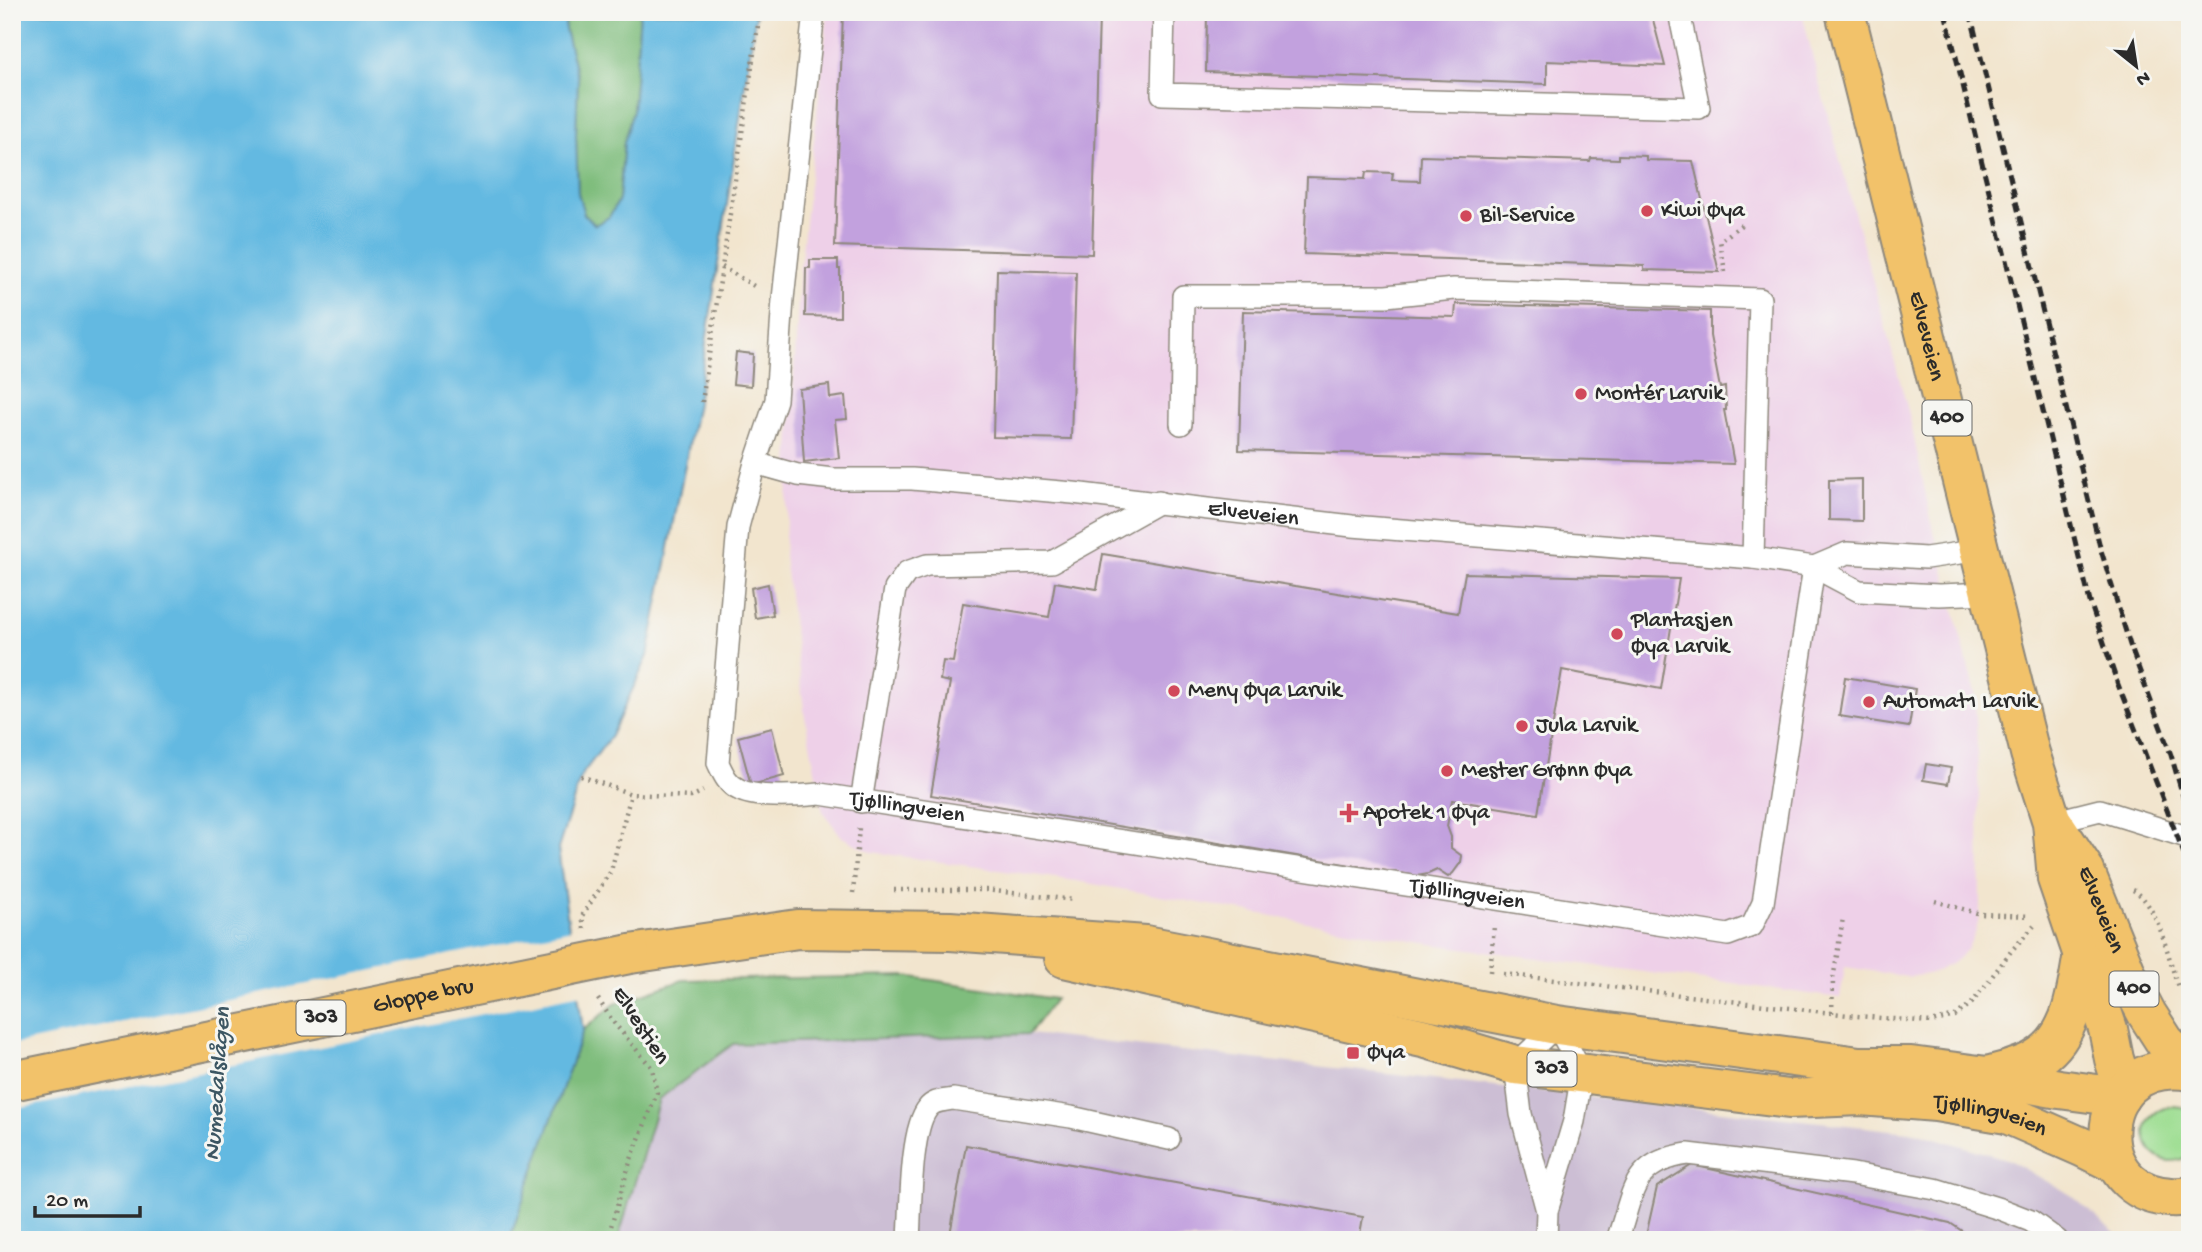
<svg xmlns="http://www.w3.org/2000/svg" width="2202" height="1252" viewBox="0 0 2202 1252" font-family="'Gochi Hand',sans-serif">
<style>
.built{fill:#eed0e8}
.industrial{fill:#ccbed4}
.green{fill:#9fde93;stroke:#65845f;stroke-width:2}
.forest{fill:#7fbd7d;stroke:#557454;stroke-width:2}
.water{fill:#64b9e1;stroke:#487286;stroke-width:2}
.pier{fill:#f2e5ce}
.building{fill:#c2a1de}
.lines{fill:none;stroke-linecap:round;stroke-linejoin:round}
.service-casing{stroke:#8e887c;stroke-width:24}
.primary-casing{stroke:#8e887c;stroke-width:42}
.trunk-casing{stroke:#8e887c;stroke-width:42}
.path{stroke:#8e887c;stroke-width:4.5;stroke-dasharray:2 5;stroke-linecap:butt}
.service{stroke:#fff;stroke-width:21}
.primary{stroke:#f2c26a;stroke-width:38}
.trunk{stroke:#f2c26a;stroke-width:38}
.rail{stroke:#2b2b2b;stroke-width:5;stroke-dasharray:10 5;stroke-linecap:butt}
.primary-bridge-casing{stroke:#8e887c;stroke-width:42;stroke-linecap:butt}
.primary-bridge{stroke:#f2c26a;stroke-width:38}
.poi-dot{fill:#d1495b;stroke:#f6f6f2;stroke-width:2.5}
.labels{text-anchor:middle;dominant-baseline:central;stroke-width:6;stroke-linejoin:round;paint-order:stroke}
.shield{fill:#f6f6f2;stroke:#686867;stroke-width:2}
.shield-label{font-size:21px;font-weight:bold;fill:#2b2b2b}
.poi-label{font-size:23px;fill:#2b2b2b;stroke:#f6f6f2;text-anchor:start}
.street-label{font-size:23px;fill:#2b2b2b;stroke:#f6f6f2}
.water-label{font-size:24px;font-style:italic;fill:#3c5662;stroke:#f6f6f2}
</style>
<rect width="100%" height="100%" fill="#f6f6f2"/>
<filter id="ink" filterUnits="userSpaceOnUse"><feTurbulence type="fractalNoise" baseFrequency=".0143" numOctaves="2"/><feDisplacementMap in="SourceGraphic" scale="14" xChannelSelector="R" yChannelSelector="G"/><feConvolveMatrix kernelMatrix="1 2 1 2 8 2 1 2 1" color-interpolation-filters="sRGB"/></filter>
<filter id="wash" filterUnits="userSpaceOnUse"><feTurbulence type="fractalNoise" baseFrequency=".00686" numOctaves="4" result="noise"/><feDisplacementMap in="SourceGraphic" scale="28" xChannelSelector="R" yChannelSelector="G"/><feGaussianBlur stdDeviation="1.57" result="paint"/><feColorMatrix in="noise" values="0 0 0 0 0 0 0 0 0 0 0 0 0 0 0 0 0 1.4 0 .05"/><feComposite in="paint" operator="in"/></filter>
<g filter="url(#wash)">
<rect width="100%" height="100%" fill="#f2e5ce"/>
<path class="built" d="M 828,12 L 1802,12 L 1818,79 L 1909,414 L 1930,515 L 1975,693 L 1979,802 L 1980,914 L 1976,931 L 1967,950 L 1953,963 L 1933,973 L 1909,977 L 1845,967 L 1840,998 L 1431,944 L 1076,881 L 871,852 L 842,837 L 823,812 L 805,717 L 784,556 L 800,269 Z"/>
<path class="industrial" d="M 1029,1034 L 1918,1133 L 2009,1160 L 2071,1195 L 2123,1240 L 618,1240 L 659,1099 L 733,1044 Z"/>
<path class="green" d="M 2173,1106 L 2181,1107 L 2190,1112 L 2190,1155 C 2149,1181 2122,1114 2173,1106 Z"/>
<path class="forest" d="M 565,12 L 640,12 L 633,110 L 624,142 L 619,200 L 609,217 L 595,225 L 584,214 L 578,193 L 576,135 L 578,79 L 565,30 Z
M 905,976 L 1055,999 L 1029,1034 L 733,1044 L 659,1099 L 618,1240 L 509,1240 L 583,1030 L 615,1004 L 683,980 Z"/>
<path class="water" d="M 12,12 L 565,12 L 565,30 L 578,79 L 576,135 L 578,193 L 584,214 L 595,225 L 609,217 L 619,200 L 624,142 L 633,110 L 640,12 L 756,12 L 697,403 L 648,656 L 611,736 L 581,776 L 558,849 L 583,1030 L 509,1240 L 12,1240 Z"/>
<path class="pier" d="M 572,929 L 581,994 L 12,1110 L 12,1045 Z"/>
<g id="blocks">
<path class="building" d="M 843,12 L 990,12 L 1099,16 L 1092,254 L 835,246 Z
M 1207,12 L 1651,12 L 1665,66 L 1547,61 L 1547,84 L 1206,72 Z
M 1619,155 L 1646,156 L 1646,160 L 1693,161 L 1719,272 L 1644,270 L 1644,266 L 1304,254 L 1307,177 L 1365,179 L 1366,172 L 1393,173 L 1392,180 L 1420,181 L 1421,156 L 1590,161 L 1591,158 L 1619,159 Z
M 810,260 L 838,260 L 838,269 L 840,269 L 840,317 L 805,316 L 806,268 L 810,268 Z
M 997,270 L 1076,272 L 1071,439 L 993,437 Z
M 1456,304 L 1710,311 L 1710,336 L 1720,388 L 1725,387 L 1726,410 L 1724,410 L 1734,464 L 1239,450 L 1243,311 L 1455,317 Z
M 736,352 L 753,354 L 751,386 L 733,384 Z
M 829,385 L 830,398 L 845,396 L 847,419 L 835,420 L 839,458 L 804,462 L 799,389 Z
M 1862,479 L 1862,521 L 1829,520 L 1829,480 Z
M 1103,554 L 1458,613 L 1465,573 L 1679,579 L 1661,689 L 1562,670 L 1538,814 L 1452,800 L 1447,826 L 1451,837 L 1451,848 L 1462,856 L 1461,862 L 1453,873 L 1448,877 L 1437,870 L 1428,874 L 1417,876 L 931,795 L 950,682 L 940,680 L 943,661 L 953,662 L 963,603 L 1049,617 L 1055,582 L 1097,589 Z
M 768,584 L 773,615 L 755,618 L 751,588 Z
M 1845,677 L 1915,689 L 1909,727 L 1839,716 Z
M 772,728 L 784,776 L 751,785 L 738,737 Z
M 1926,764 L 1951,768 L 1948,784 L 1923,780 Z
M 966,1145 L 1363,1217 L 1359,1240 L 949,1240 Z
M 1692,1165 L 1950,1223 L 1971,1237 L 1985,1235 L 1999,1240 L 1645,1240 L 1657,1187 Z"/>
</g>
</g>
<g filter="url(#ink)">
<use href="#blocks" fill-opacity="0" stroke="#8e887c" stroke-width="2"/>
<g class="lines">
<g class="service-casing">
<g id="service">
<path id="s1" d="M 814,12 L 783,299 L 776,400 L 755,463 L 738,527 L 718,763 C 723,773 727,784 738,789 C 755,799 800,796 820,794 L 1728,935 L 1752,926 L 1763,903 L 1814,567"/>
<path d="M 1164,12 L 1162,94 L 1699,108 L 1679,12"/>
<path d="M 1181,424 L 1183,296 L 1386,296 L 1454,289 L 1760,299 L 1753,558"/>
<path id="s2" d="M 755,463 L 798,475 L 833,479 L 912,479 L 1073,493 L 1352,526 L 1753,558 L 1814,567 L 1859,591 L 1939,595 L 1990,593"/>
<path d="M 1814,567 L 1847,553 L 1926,558 L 1980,550"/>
<path d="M 861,802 L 895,589 L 907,572 L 927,565 L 1052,562 L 1159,502"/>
<path d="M 2052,822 L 2100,810 L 2190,838"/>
<path d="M 909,1240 C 911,1210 910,1129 928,1108 C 934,1100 943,1101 953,1099 L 1071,1117 L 1169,1139"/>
<path d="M 1546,1240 L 1547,1211 L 1574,1121 L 1582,1073 L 1557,1025 L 1515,1065 L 1521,1114 L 1547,1211"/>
<path d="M 1617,1240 C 1634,1195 1629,1162 1688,1154 L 1853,1174 L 1935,1189 L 2000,1209 L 2031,1221 L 2057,1240"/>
</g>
</g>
<g class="primary-casing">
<g id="primary">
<path d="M 630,954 L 798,929 L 950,931 L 1146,945 L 1557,1025 L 1859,1066 L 1911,1066 L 1987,1076 L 2059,1089 L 2120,1097"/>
<path id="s3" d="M 1064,958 L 1427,1039 L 1515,1065 L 1789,1099 L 1861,1096 L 1936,1102 L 2007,1114 L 2082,1147 L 2116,1164"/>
</g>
</g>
<g class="trunk-casing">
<g id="trunk">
<path id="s4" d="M 1845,12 L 2030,753 L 2052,822 L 2057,879 L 2108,1029 L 2114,1059 L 2124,1091"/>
<path id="s5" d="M 2054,824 L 2084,869 L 2129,980 L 2147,1014 L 2165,1042 L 2190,1068"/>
<path d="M 2190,1071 C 2084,1053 2081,1212 2190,1196"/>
<path d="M 1987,1076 C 2002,1072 2020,1068 2034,1060 C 2071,1040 2076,995 2082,959"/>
</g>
</g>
<path class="path" d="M 722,267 L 754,286 L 756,290
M 1725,272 L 1720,241 L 1744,223
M 702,402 L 760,12
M 581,776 L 631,794 L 691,797 L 703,791
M 894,890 L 986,890 L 1074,900
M 2133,890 C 2158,903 2169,960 2178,987
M 853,893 L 859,828
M 1935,901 L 1980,914 L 2031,916
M 584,929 L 582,916 L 611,871 L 631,794
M 1490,972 L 1494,926
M 1503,974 L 1857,1016 L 1931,1022 L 1955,1016 L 1972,1003 L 2012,950 L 2034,926
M 598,999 L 614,1023 L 652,1068 L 657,1093 L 630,1162 L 607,1240
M 1832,1013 L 1833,980 L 1843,918"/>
<use href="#service" class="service"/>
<use href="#primary" class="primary"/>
<use href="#trunk" class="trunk"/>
<path class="rail" d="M 1945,12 L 2090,602 L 2117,682 L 2190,869
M 1970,12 L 2100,547 L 2130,645 L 2171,755 L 2190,820"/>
<g class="primary-bridge-casing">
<g id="primary-bridge">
<path id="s6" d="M 12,1081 L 630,954"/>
</g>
</g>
<use href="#primary-bridge" class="primary-bridge"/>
</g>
</g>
<g class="poi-dot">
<circle cx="1647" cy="211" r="7"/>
<circle cx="1466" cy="216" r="7"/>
<circle cx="1581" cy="394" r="7"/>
<circle cx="1617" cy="634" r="7"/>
<circle cx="1174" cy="691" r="7"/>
<circle cx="1869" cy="702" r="7"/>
<circle cx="1522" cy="726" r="7"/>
<circle cx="1447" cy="771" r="7"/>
<path d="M1345.5 802.5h7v7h7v7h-7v7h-7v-7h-7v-7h7z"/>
<rect x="1346" y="1046" width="14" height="14" rx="3.5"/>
</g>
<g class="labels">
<g class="shield">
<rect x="1922.5" y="400.5" width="49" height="35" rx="5"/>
<rect x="2109.5" y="971.5" width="49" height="35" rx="5"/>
<rect x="296.5" y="1000.5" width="49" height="35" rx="5"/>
<rect x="1527.5" y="1051.5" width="49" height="35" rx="5"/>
</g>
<g class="shield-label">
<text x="1947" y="418">400</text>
<text x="2134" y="989">400</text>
<text x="321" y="1018">303</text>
<text x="1552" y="1069">303</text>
</g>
<g class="poi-label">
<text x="1661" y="211">Kiwi Øya</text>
<text x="1480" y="216">Bil-Service</text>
<text x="1595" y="394">Montér Larvik</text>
<text x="1631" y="621">Plantasjen<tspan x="1631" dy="26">Øya Larvik</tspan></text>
<text x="1188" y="691">Meny Øya Larvik</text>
<text x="1883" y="702">Automat1 Larvik</text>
<text x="1536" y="726">Jula Larvik</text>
<text x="1461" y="771">Mester Grønn Øya</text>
<text x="1363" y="813">Apotek 1 Øya</text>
<text x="1367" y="1053">Øya</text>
</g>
<g class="street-label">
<text stroke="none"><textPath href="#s4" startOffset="334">Elveveien</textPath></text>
<text stroke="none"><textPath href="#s2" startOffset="502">Elveveien</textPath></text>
<text stroke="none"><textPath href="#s1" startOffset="964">Tjøllingveien</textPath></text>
<text stroke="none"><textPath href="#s1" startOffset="1531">Tjøllingveien</textPath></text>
<text stroke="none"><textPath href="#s5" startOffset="98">Elveveien</textPath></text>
<text stroke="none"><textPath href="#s6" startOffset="420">Gloppe bru</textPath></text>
<text transform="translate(640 1026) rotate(57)">Elvestien</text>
<text stroke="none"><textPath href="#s3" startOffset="943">Tjøllingveien</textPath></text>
</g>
<g class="water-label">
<text transform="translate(219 1084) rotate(-86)">Numedalslågen</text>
</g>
</g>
<rect width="2202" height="1252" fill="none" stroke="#f6f6f2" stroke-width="42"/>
<g transform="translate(2136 66) rotate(150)" stroke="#f6f6f2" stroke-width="5" paint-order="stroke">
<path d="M0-5L12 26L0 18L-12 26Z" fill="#2b2b2b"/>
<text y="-10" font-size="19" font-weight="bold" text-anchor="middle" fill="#2b2b2b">N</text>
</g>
<path d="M35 1206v10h105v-10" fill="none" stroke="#2b2b2b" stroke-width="3.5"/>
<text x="46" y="1206" font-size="21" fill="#2b2b2b" stroke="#f6f6f2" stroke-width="5" paint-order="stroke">20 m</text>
</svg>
